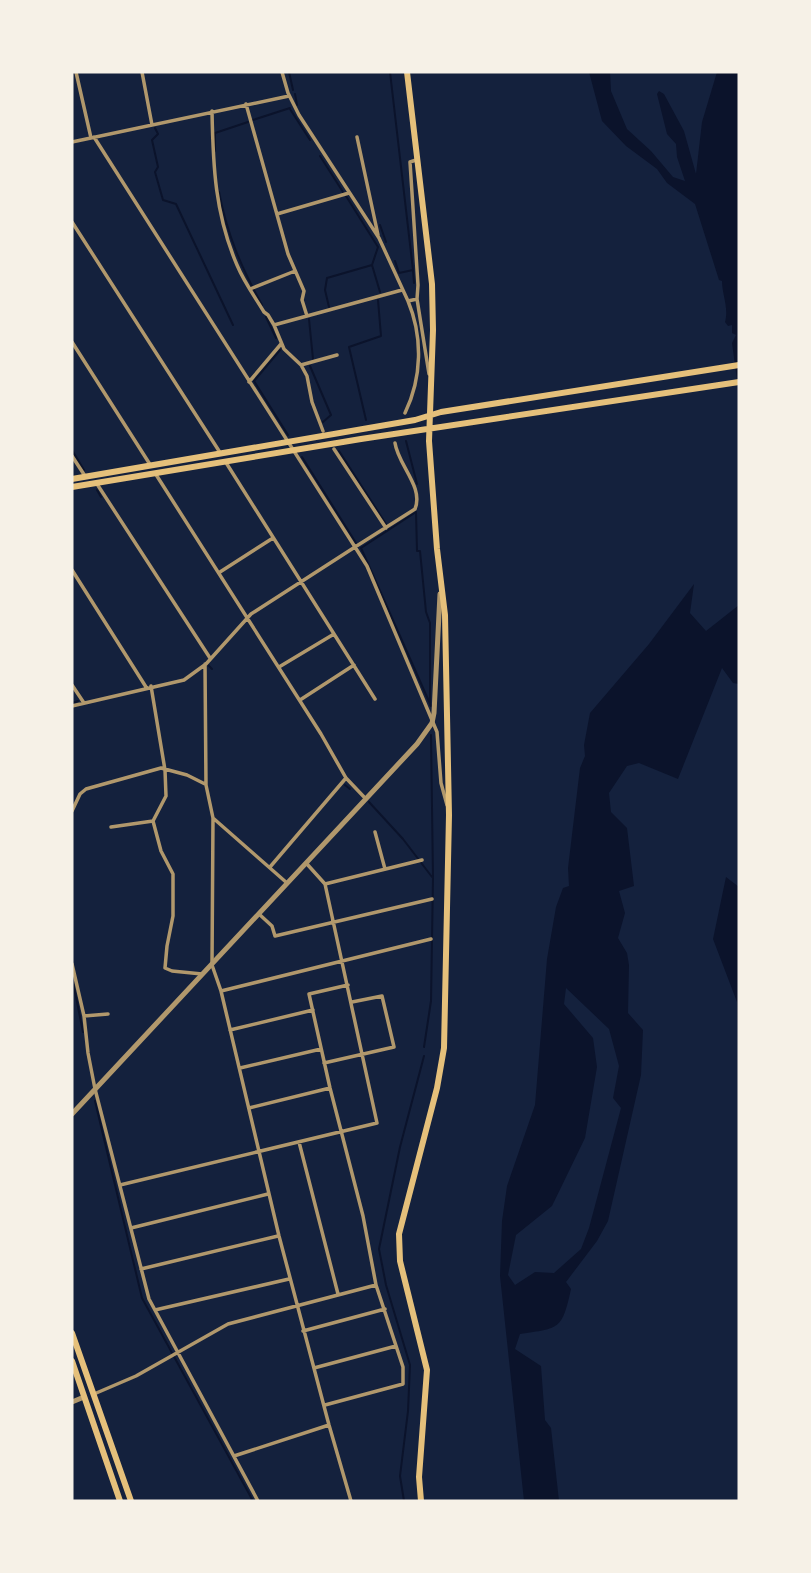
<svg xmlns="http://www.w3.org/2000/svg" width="811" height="1573" viewBox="0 0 811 1573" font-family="'Nunito Sans',sans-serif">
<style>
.water{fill:#0b132b;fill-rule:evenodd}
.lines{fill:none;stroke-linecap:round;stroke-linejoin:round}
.stream{stroke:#0b132b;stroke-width:2}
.minor{stroke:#b1986c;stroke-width:3.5}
.tertiary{stroke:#b1986c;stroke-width:5}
.primary{stroke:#e5c07b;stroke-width:6}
</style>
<rect width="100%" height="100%" fill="#14213d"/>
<path class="water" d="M 589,72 L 610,72 L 611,91 L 627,129 L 651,151 L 673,177 L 685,181 L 677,157 L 676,144 L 667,134 L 657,94 L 659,91 L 664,94 L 684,131 L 696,174 L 702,122 L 717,72 L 739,72 L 739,395 L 732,343 L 736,335 L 732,333 L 732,325 L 728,326 L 725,322 C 729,307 722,295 722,281 L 719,280 L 695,204 L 667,183 L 657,169 L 626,146 L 602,121 Z
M 694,584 L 690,613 L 706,631 L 739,605 L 739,684 L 733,683 L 722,668 L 678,779 L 639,763 L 627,766 L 609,793 L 611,812 L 627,828 L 634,886 L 619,891 L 625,913 L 618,938 L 627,953 L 629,965 L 628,1013 L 643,1030 L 641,1075 L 608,1221 L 597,1241 L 566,1282 L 571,1289 C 562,1330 560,1328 520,1334 L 515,1349 L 541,1366 L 545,1420 L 551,1428 L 559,1501 L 524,1501 L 500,1276 L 502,1221 L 507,1186 L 535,1105 L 547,959 L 556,907 L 563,888 L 569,886 L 568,868 L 580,768 L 585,756 L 584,745 L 590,713 L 649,644 ZM 566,988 L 609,1029 L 619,1066 L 613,1098 L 621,1108 L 589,1228 L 581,1249 L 554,1273 L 535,1272 L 515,1285 L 508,1275 L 516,1235 L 552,1206 L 585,1138 L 597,1067 L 593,1038 L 564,1004 Z
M 726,877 L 739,887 L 739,1106 L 737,1002 L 713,939 Z"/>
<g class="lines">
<path class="stream" d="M 289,72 L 293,90
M 390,72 L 413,270
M 295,94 L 297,105
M 290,109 L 310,140
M 253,120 L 290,108
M 155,128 L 158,134 L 152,140 L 158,167 L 155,172 L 163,200 L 176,204 L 233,325
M 215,151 L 215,133 L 248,122
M 320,156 L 343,192
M 219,192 C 227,234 241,267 262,305
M 346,196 L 378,247 L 372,265 L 380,292
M 380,225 L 386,242
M 395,261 L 399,273 L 413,270 L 414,283
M 329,307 L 325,290 L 327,278 L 372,265
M 266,317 L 276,338
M 309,319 L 313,359
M 280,350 L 254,381 L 288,435
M 310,366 L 331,415 L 323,422
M 366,420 L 349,347 L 381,336 L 378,300
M 406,441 L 417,484
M 72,450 L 84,470
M 339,451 L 386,524
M 302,457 L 356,543
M 97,490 L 101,497
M 416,512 L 361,548 L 431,706
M 416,512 L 417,551 L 420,551 L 426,612 L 430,623 L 430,705
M 208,665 L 212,669
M 72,703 L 78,701
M 345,785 L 350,789
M 369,802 L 403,839 L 432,877
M 72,977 L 83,1032
M 424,1047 L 431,1001 L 433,878 L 431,735
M 95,1101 L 142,1298 L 253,1501
M 404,1501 L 400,1476 L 408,1411 L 410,1365 L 386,1285 L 379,1249 L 400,1147 L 424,1056"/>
<path class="minor" d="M 76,72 L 91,138
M 142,72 L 152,125
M 282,72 L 288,93 L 299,115 L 379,238 L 408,301 L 417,299
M 246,104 L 288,254 L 304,291 L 302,300 L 307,316
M 212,111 C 213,166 215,214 237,265 C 244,282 255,297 264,312 L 268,315 L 274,325 L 284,349 L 301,365 L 307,376 L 312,402 L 323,431
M 94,137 L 355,547 L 415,509 C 424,487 398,465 395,443
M 357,137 L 378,235
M 72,142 L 289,96
M 416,160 L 410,162 L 418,285 L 417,299 L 429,374
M 277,214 L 349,193
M 72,222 L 221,454
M 250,289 L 295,271
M 274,325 L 402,290
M 72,342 L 151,466
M 301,365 L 337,355
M 249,382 L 281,344
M 405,413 C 422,378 423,337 408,301
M 334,449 L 386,528
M 72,456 L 85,476
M 225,461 L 375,699
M 155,473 L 321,734 L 346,778 L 365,798
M 97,484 L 210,658
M 72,570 L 146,687
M 220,572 L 273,538
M 205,664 L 206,785 L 213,818 L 212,965 L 221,991 L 279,1236 L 329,1425 L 351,1501
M 279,667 L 334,634
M 72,685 L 84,703
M 151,686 L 165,770 L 166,796 L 153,821 L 161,851 L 173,874 L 173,916 L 167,946 L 165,968 L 172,971 L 202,974
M 300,700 L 354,665
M 72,706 L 184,680 L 206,664 L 251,614 L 355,547 L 367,566 L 437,732 L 441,783 L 447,805
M 72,811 L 80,794 L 86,789 L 161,768 L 187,775 L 205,784
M 213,818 L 287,883
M 111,827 L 153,821
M 375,832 L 385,869
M 270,867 L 346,778
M 325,884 L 422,860
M 259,914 L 272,926 L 275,936 L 432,899
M 72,964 L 84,1016 L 88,1053 L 95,1089 L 149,1299 L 258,1501
M 221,991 L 431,939
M 84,1016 L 108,1014
M 230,1030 L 313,1010
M 324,1063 L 394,1047 L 382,996 L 352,1002
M 240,1068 L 321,1049
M 249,1108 L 330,1088
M 299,1142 L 338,1294
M 120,1185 L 377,1123 L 325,884 L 307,864
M 131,1228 L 268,1194
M 141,1269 L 278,1236
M 155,1310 L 289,1279
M 303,1331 L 385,1309
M 314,1368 L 396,1346
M 94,1394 L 136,1376 L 228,1324 L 376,1285
M 325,1405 L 403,1384 L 403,1367 L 376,1285 L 363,1216 L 330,1088 L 309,994 L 348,985
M 234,1456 L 329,1425"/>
<path class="tertiary" d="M 72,1114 L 417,744 L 432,723 L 434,713 L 440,594
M 72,1402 L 84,1397"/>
<path class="primary" d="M 407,72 L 432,284 L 433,330 L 429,441 L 437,549 L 445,615 L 449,815 L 444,1048 L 437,1088 L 399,1234 L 400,1261 L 427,1370 L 419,1477 L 421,1501
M 72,479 L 415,420 L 441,412 L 739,365
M 72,487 L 361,439 L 739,382
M 72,1333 L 131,1501
M 72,1361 L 120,1501"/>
</g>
<rect width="811" height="1573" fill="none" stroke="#f6f1e7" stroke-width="147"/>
</svg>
